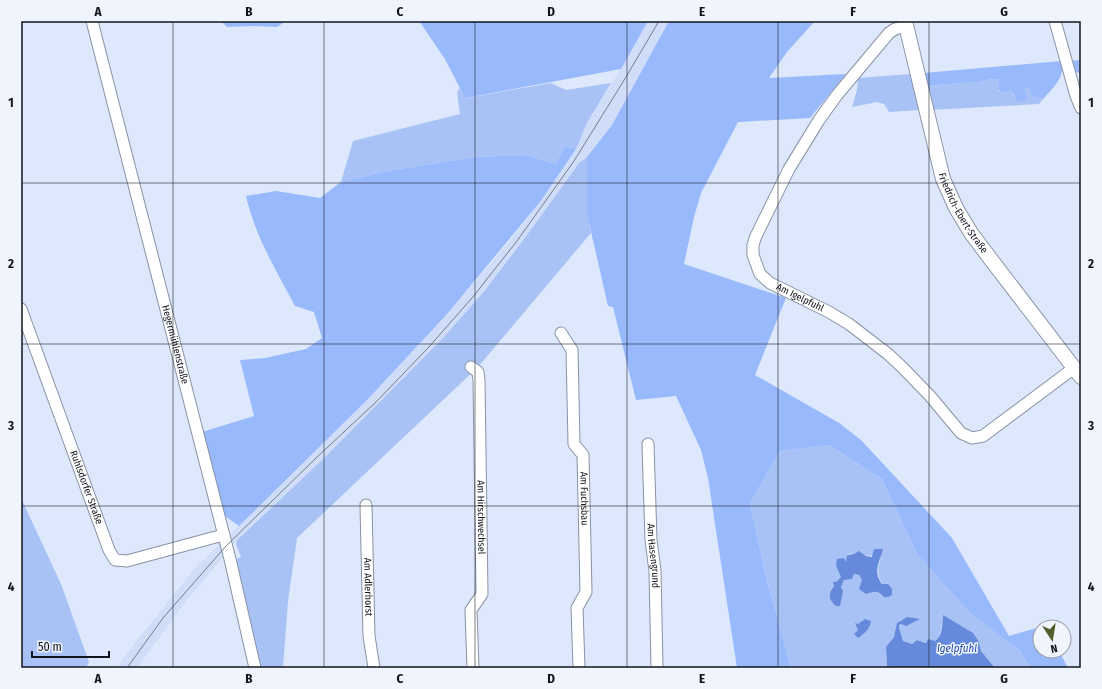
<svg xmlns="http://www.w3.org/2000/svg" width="1102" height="689" viewBox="0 0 1102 689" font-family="'Fira Sans Condensed',sans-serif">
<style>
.built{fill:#cfddf8}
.green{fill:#a9c2f6;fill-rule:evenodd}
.forest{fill:#99b9fd}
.water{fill:#668adb}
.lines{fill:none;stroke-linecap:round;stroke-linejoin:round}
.minor-casing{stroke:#8992a6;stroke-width:13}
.tertiary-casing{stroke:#8992a6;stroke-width:16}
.minor{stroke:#fff;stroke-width:11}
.tertiary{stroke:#fff;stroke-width:14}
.tram{stroke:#757c8a;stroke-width:1}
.grid{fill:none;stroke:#11141b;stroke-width:1;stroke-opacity:0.55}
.labels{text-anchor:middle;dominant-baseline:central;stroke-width:3;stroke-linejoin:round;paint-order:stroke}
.street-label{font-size:10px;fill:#11141b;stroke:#f0f5fd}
.water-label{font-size:11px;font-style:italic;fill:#2447a6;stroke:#f0f5fd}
.neatline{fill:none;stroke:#11141b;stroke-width:1.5}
.grid-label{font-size:13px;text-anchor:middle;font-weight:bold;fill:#11141b}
</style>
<rect width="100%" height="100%" fill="#dde8fd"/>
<path class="built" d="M 648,21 L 669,21 L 612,125 L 587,157 L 579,163 L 530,231 L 484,290 L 443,338 L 322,460 L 243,533 L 184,604 L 137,668 L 117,668 L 131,648 L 195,568 L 368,399 L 447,314 L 508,243 L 540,202 L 576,149 L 587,123 L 621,69 Z"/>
<path class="green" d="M 924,73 L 928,86 C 944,84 960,83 977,82 C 984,81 992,77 999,80 L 998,90 L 1002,93 L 1012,91 L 1014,96 L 1025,90 L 1026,87 L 1039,98 L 1044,98 L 1039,104 L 930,110 Z
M 911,74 L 921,110 L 889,112 L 884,104 L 877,102 L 852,107 L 857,90 L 858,78 Z
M 551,83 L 566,90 L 611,83 L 587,123 L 576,149 L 565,146 L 555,164 L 527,155 L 475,157 L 387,171 L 341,182 L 353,141 L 460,114 L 457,92 L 460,88 L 466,98 Z
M 587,157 L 587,214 L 591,233 L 478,367 L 297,538 L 288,601 L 283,668 L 260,668 L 236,559 L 241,557 L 236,544 L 237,540 L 322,460 L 443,338 L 485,290 L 530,231 L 579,163 Z
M 829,445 L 882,479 L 917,554 L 970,611 L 1020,651 L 1031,668 L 995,668 L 981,651 L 979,642 L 958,625 L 943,615 C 940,634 942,648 917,640 L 912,644 L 903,641 C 902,636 899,631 899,625 L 901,624 L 906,625 L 919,619 L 900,620 L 894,637 L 886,647 L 887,666 L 890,668 L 791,668 L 766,577 L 750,503 L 780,451 ZM 847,554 C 859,553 870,557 881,556 C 878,568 876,574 883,585 L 880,593 C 871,591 863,583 859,575 L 854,574 L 844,580 L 841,587 L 831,590 L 836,582 L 841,577 L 836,566 L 847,562 Z
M 21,498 L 61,584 L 89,662 L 86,668 L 21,668 Z"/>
<path class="forest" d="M 221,21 L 286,21 L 277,27 L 253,26 L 227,27 Z
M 419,21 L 648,21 L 621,69 L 465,98 L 445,59 Z
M 669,21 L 815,21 L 787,52 L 769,78 L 846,74 L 810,118 L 738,122 L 701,193 L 694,217 L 684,264 L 786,298 L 755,375 L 839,423 L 861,440 L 952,538 L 1009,636 L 1046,625 L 1047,627 L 1040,627 L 1040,651 L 1059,651 L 1068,668 L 1031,668 L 1020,651 L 970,612 L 917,554 L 882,479 L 829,445 L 780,451 L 750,503 L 766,577 L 791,668 L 737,668 L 708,478 L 701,450 L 676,396 L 636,400 L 613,307 L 608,306 L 587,214 L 587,157 L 612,125 Z
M 1081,60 L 1081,73 L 1074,72 L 1070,61 Z
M 1062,61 C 1065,77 1054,87 1044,98 L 1039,98 L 1033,96 L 1030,90 L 1026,87 L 1025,90 L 1027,100 L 1017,101 L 1012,91 L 1002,93 L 998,89 L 999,80 C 992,77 984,81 977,82 C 960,83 944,84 928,86 L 924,73 Z
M 565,146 L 576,149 L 540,202 L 447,314 L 368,399 L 239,526 L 225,516 L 202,432 L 254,416 L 240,360 L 265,358 L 306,349 L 322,338 L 314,312 L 295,306 C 276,270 255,236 246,196 L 276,191 L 320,198 L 341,182 L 387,171 L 475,157 L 527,155 L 555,164 Z"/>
<path class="water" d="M 874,549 L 883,549 C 879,564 873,571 882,584 L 888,584 L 892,589 L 892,595 L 888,597 L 884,597 C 878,590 874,591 866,594 L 859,589 L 862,580 L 859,575 L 854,574 L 852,579 L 844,580 L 841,587 L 843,591 L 840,606 L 836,606 C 828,599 828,594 834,586 L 833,582 L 836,582 L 841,577 L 836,566 L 837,559 L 844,558 L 846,562 L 847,555 L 854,554 L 859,551 L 866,556 L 872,557 Z
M 943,615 L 973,633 L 979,642 L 981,651 L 995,668 L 890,668 L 887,666 L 886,647 L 894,637 L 897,623 L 907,617 L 920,619 L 906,626 L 901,624 L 899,625 C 899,630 902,636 903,641 L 912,644 L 917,640 L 926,643 L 928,639 L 935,641 C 943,636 942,624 943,615 Z
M 865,619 L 871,621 C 870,629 865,633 858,638 L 854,634 L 858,630 L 855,623 L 858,624 Z"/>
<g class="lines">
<g class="minor-casing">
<g id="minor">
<path id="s1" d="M 92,21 L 230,559 L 255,668"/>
<path d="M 1055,21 L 1076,96 L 1081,108"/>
<path id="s2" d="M 906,26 L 895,29 L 889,33 L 837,95 L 819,120 L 789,169 L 756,236 L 753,245 L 753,255 L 760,274 L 770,283 L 829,312 L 849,324 L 888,354 L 902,367 L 930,396 L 961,433 L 972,438 L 983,436 L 1074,368"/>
<path id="s3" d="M 21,309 L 109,550 L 115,560 L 127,561 L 223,535"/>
<path id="s4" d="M 561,333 L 572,350 L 574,444 L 583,455 L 586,592 L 577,608 L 579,668"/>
<path id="s5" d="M 471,367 L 478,372 L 479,380 L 482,594 L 471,610 L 473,668"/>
<path id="s6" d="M 648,444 L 651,540 L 655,571 L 657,668"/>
<path id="s7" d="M 366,505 L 369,636 L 374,668"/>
</g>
</g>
<g class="tertiary-casing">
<g id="tertiary">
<path id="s8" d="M 905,21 L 943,179 L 956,208 L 971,233 L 989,257 L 1081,377"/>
</g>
</g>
<use href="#minor" class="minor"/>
<use href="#tertiary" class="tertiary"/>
<path class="tram" d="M 127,668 L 163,618 L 226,546 L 315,459 L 376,402 L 428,348 L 472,298 L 517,241 L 574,161 L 626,77 L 659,21"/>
</g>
<path class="grid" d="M 173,21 L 173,668M 324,21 L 324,668M 475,21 L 475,668M 627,21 L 627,668M 778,21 L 778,668M 929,21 L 929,668M 21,183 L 1081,183M 21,344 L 1081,344M 21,506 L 1081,506"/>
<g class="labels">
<g class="street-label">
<text stroke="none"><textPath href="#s8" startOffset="202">Friedrich-Ebert-Straße</textPath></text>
<text stroke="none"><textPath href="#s2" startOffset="349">Am Igelpfuhl</textPath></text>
<text stroke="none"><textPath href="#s1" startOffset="334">Hegermühlenstraße</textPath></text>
<text stroke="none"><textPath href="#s3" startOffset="190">Ruhlsdorfer Straße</textPath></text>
<text stroke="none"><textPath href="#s4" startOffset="172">Am Fuchsbau</textPath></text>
<text stroke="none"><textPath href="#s5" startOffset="154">Am Hirschwechsel</textPath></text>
<text stroke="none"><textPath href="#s6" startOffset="112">Am Hasengrund</textPath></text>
<text stroke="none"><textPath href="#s7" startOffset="82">Am Adlerhorst</textPath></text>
</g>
<g class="water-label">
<text x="957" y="648">Igelpfuhl</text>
</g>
</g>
<rect width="1102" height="689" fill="none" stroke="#f0f5fd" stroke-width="44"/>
<g transform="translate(1052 639) rotate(168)"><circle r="19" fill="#f0f5fd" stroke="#979ba3"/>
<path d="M0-3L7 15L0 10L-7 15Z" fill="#545c2b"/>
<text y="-6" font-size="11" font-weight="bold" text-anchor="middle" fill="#11141b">N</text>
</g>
<path d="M32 651v6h77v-6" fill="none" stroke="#11141b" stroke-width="2"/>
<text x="38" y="651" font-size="12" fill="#11141b" stroke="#f0f5fd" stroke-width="3" paint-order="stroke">50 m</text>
<rect x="22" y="22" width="1058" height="645" class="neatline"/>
<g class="grid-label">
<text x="98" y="16">A</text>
<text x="249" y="16">B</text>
<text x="400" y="16">C</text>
<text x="551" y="16">D</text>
<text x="702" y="16">E</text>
<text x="853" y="16">F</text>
<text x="1004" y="16">G</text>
<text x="11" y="107">1</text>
<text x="1091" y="107">1</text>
<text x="11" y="268">2</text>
<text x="1091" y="268">2</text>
<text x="11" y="430">3</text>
<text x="1091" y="430">3</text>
<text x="11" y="591">4</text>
<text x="1091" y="591">4</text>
<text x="98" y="683">A</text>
<text x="249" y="683">B</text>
<text x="400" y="683">C</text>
<text x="551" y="683">D</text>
<text x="702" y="683">E</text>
<text x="853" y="683">F</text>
<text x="1004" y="683">G</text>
</g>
</svg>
